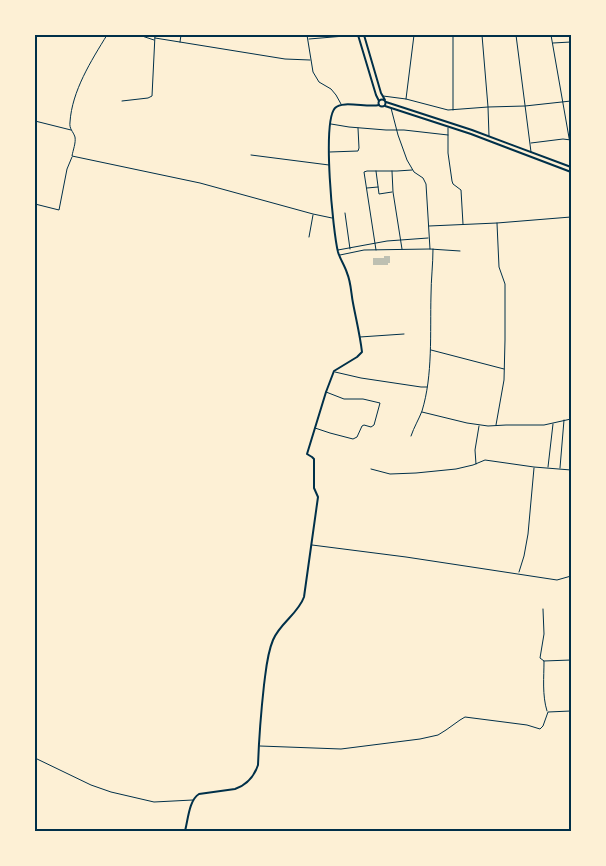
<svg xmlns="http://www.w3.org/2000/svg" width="606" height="866" viewBox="0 0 606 866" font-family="'Work Sans',sans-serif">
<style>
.building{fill:#bec0b2}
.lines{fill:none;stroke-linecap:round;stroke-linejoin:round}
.minor{stroke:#003049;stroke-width:1}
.tertiary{stroke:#003049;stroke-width:2}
.secondary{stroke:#003049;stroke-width:2}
.neatline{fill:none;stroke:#003049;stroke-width:2}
</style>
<rect width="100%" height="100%" fill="#fdf0d5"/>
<path class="building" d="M 384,256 L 390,256 L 390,263 L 388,263 L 388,265 L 373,265 L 373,258 L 384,258 Z"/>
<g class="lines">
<path class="minor" d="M 107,35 C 91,61 72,91 70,122 C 69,129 73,131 75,137 C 76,143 73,150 72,156 L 200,183 L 313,214 L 332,218
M 139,35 L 154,40
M 307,35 L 313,72 L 319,82 L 331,89 L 336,95 L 341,104
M 453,35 L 453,110
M 516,35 L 531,152
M 551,35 L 571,149
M 155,38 L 285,59 L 310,60
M 309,39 L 357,35
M 180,42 L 181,35
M 553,43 L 571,42
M 383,96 L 406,99 L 448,110 L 488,107 L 482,35
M 406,99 L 414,35
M 122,101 L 148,98 L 152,96 L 155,35
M 391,108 L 398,135 L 407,160 L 414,172 L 423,178 L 426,184 L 430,249
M 35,121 L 71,130
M 331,124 L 349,127 L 386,130 L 404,130 L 448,135
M 448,128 L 448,153 L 452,181 L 453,184 L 461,190 L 463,224
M 489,136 L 488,107 L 525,106 L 571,101
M 531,143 L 563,139 L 571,140
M 330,152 L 358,151 L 359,148 L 358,128
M 251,155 L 329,165
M 376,171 L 379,194 L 392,192
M 392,171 L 393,192 L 402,249
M 367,188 L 378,187
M 35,204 L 59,210 L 67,169 L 72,157
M 345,213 L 350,249
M 429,226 L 497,223 L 571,217
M 309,237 L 313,215
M 338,250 L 387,241 L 428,238
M 376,250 L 364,172 L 367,171 L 397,171 L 412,170
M 340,255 L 364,250 L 430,249 L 460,251
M 360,337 L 404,334
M 431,350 L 504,369
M 335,372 L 361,378 L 421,387 L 427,387
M 422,412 L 467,423 L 488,426 L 506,425 L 544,425 L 571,419
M 496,425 L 504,380 L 505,340 L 505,284 L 499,267 L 497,223
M 315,428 L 330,433 L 353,439 L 357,437 L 362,426 L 364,425 L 371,427 L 374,425 L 380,403 L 363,399 L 344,399 L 326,392
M 411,436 C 414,427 419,419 422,411 C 433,375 430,333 431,295 C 431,280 433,264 433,249
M 476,464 L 475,450 L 479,426
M 548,467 L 553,424
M 560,468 L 564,420
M 371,469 L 390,474 L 416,473 L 456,469 L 473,465 L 485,460 L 534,467 L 571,470
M 312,545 L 406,557 L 557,580 L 571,576
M 519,572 L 524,556 L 528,534 L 534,468
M 543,609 L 544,634 L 540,658 L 544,661 C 544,677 542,695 547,711
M 544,661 L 571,660
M 260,746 L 341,749 L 420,739 L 438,735 L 446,730 L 460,720 L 465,717 L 527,725 L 540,729 L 543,726 L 548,712 L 571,711
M 35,758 L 91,785 L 111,792 L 154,802 L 193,800"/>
<path class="tertiary" d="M 386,102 L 472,130 L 571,167
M 385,106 L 471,134 L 571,172
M 185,831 C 188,820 189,800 199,794 L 235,789 C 247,785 254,777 258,765 C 259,738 261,712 264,685 C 266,670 267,654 273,640 C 280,623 298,614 304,597 L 318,497 L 314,488 L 314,459 L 312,457 L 307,454 L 326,392 L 334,371 L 357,357 L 362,352 C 360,335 356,319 353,303 C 351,293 351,282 347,273 C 345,266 340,259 338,252 C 333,232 322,122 335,108 C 342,100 368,108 379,105"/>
<path class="secondary" d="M 358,35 L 376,95 L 379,101
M 364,35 L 381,93 L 385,100
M378.5 103a3.5 3.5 0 1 1 7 0a3.5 3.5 0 1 1-7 0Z"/>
</g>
<rect width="606" height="866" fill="none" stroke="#fdf0d5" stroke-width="72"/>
<rect x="36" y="36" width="534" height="794" class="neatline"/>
</svg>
